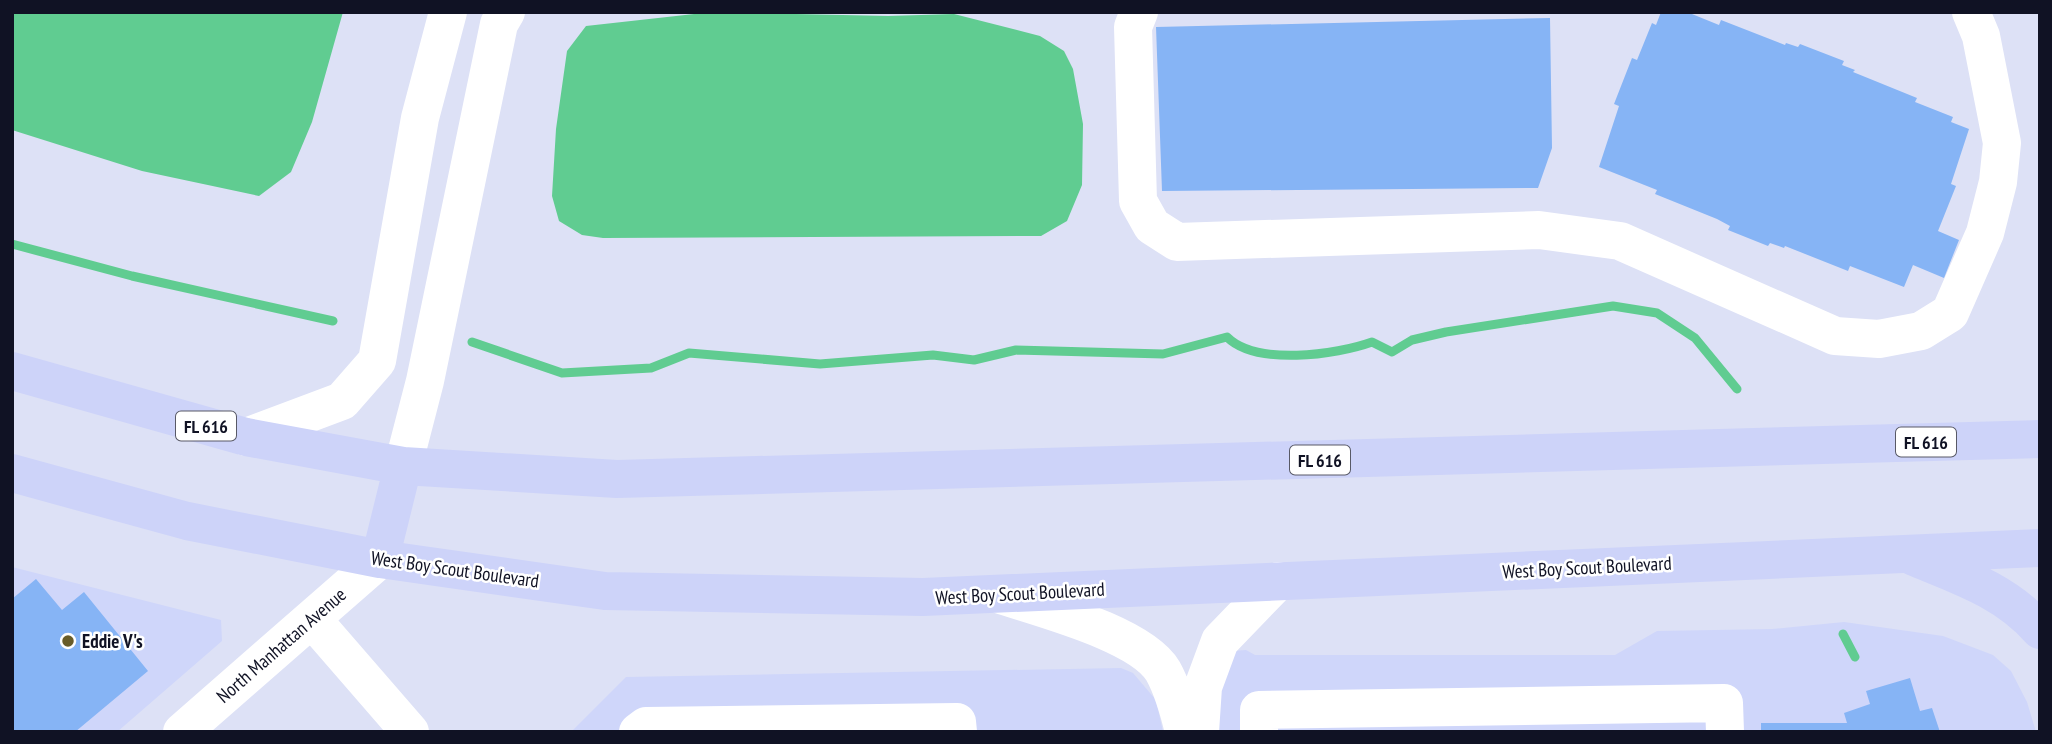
<svg xmlns="http://www.w3.org/2000/svg" width="2052" height="744" viewBox="0 0 2052 744" font-family="'PT Sans Narrow',sans-serif">
<style>
.built{fill:#cfd6fa}
.water{fill:#60cc91}
.lines{fill:none;stroke-linecap:round;stroke-linejoin:round}
.stream{stroke:#60cc91;stroke-width:9}
.building{fill:#86b4f5}
.minor{stroke:#fff;stroke-width:38}
.major{stroke:#cdd3f9;stroke-width:38}
.poi-dot{fill:#685c29;stroke:#fff;stroke-width:2.5}
.labels{text-anchor:middle;dominant-baseline:central;stroke-width:5;stroke-linejoin:round;paint-order:stroke}
.shield{fill:#fff;stroke:#585966;stroke-width:2}
.shield-label{font-size:18px;font-weight:bold;fill:#101224}
.street-label{font-size:19px;fill:#101224;stroke:#fff}
.poi-label{font-size:19px;font-weight:bold;fill:#101224;stroke:#fff;text-anchor:start}
</style>
<rect width="100%" height="100%" fill="#dde1f6"/>
<path class="built" d="M 12,567 L 221,620 L 222,641 L 117,732 L 12,732 Z
M 1844,622 L 1943,636 L 1993,655 L 2011,671 L 2027,702 L 2036,732 L 1206,732 L 1232,651 L 1246,650 L 1255,655 L 1615,655 L 1657,631 L 1772,629 Z
M 1121,668 L 1133,673 L 1156,700 L 1163,732 L 571,732 L 626,677 Z"/>
<path class="water" d="M 12,12 L 343,12 L 312,122 L 291,172 L 259,196 L 142,171 L 12,130 Z
M 712,12 L 888,16 L 954,14 L 1040,36 L 1064,51 L 1073,69 L 1083,124 L 1082,185 L 1067,221 L 1041,236 L 603,238 L 582,235 L 559,221 L 552,196 L 556,129 L 567,51 L 586,26 Z"/>
<g class="lines">
<path class="stream" d="M 12,244 L 132,276 L 333,321
M 472,342 L 562,373 L 651,368 L 689,353 L 820,364 L 933,355 L 974,360 L 1016,350 L 1163,354 L 1227,337 C 1256,366 1336,355 1372,342 L 1392,352 L 1412,340 L 1446,332 L 1613,306 L 1657,313 L 1695,338 L 1737,389
M 1843,634 L 1855,657"/>
</g>
<path class="building" d="M 1661,12 L 1687,12 L 1719,25 L 1721,20 L 1785,45 L 1786,43 L 1798,47 L 1800,44 L 1844,61 L 1842,65 L 1855,70 L 1853,72 L 1917,98 L 1915,102 L 1953,117 L 1951,122 L 1969,129 L 1951,184 L 1956,186 L 1938,231 L 1959,240 L 1944,278 L 1913,265 L 1904,287 L 1850,266 L 1848,271 L 1785,246 L 1784,248 L 1770,243 L 1768,246 L 1728,230 L 1730,226 L 1717,219 L 1655,194 L 1657,190 L 1599,167 L 1619,106 L 1614,104 L 1632,58 L 1637,60 L 1652,23 L 1656,25 Z
M 1550,18 L 1552,148 L 1538,188 L 1162,191 L 1156,27 Z
M 36,579 L 62,610 L 84,592 L 148,671 L 75,732 L 12,732 L 12,599 Z
M 1910,678 L 1920,711 L 1932,708 L 1940,732 L 1761,732 L 1761,723 L 1847,723 L 1844,713 L 1870,704 L 1866,691 Z"/>
<g class="lines">
<path class="minor" d="M 1139,12 L 1133,27 L 1138,201 L 1152,226 L 1177,242 L 1539,230 L 1620,241 L 1835,336 L 1879,339 L 1921,331 L 1950,313 L 1985,233 L 1998,182 L 2002,143 L 1981,36 L 1971,12
M 246,437 L 342,401 L 377,361 L 420,118 L 448,12
M 403,466 L 425,381 L 499,24 L 506,12
M 998,594 C 1039,608 1140,633 1163,671 C 1173,689 1179,711 1184,732
M 312,619 L 410,732
M 182,732 L 380,559
M 638,732 L 646,726 L 957,722 L 958,732
M 1200,732 L 1203,687 L 1220,641 L 1278,581
M 1259,732 L 1259,710 L 1724,703 L 1725,732"/>
<path class="major" d="M 12,371 L 246,437 L 403,466 L 617,479 L 2040,439
M 12,473 L 187,521 L 380,559 L 605,591 L 923,597 L 2040,548
M 1914,557 C 1960,576 2006,591 2040,630
M 380,559 L 403,466"/>
</g>
<circle class="poi-dot" cx="68" cy="641" r="7"/>
<g class="labels">
<g class="shield">
<rect x="176" y="411.5" width="60" height="29" rx="5"/>
<rect x="1896" y="427.5" width="60" height="29" rx="5"/>
<rect x="1290" y="445.5" width="60" height="29" rx="5"/>
</g>
<g class="shield-label">
<text x="206" y="426">FL 616</text>
<text x="1926" y="442">FL 616</text>
<text x="1320" y="460">FL 616</text>
</g>
<g class="street-label">
<text transform="translate(1587 567) rotate(-3)">West Boy Scout Boulevard</text>
<text transform="translate(455 569) rotate(8)">West Boy Scout Boulevard</text>
<text transform="translate(1020 593) rotate(-3)">West Boy Scout Boulevard</text>
<text transform="translate(281 645) rotate(-41)">North Manhattan Avenue</text>
</g>
<g class="poi-label">
<text x="82" y="641">Eddie V's</text>
</g>
</g>
<rect width="2052" height="744" fill="none" stroke="#101224" stroke-width="28"/>
</svg>
